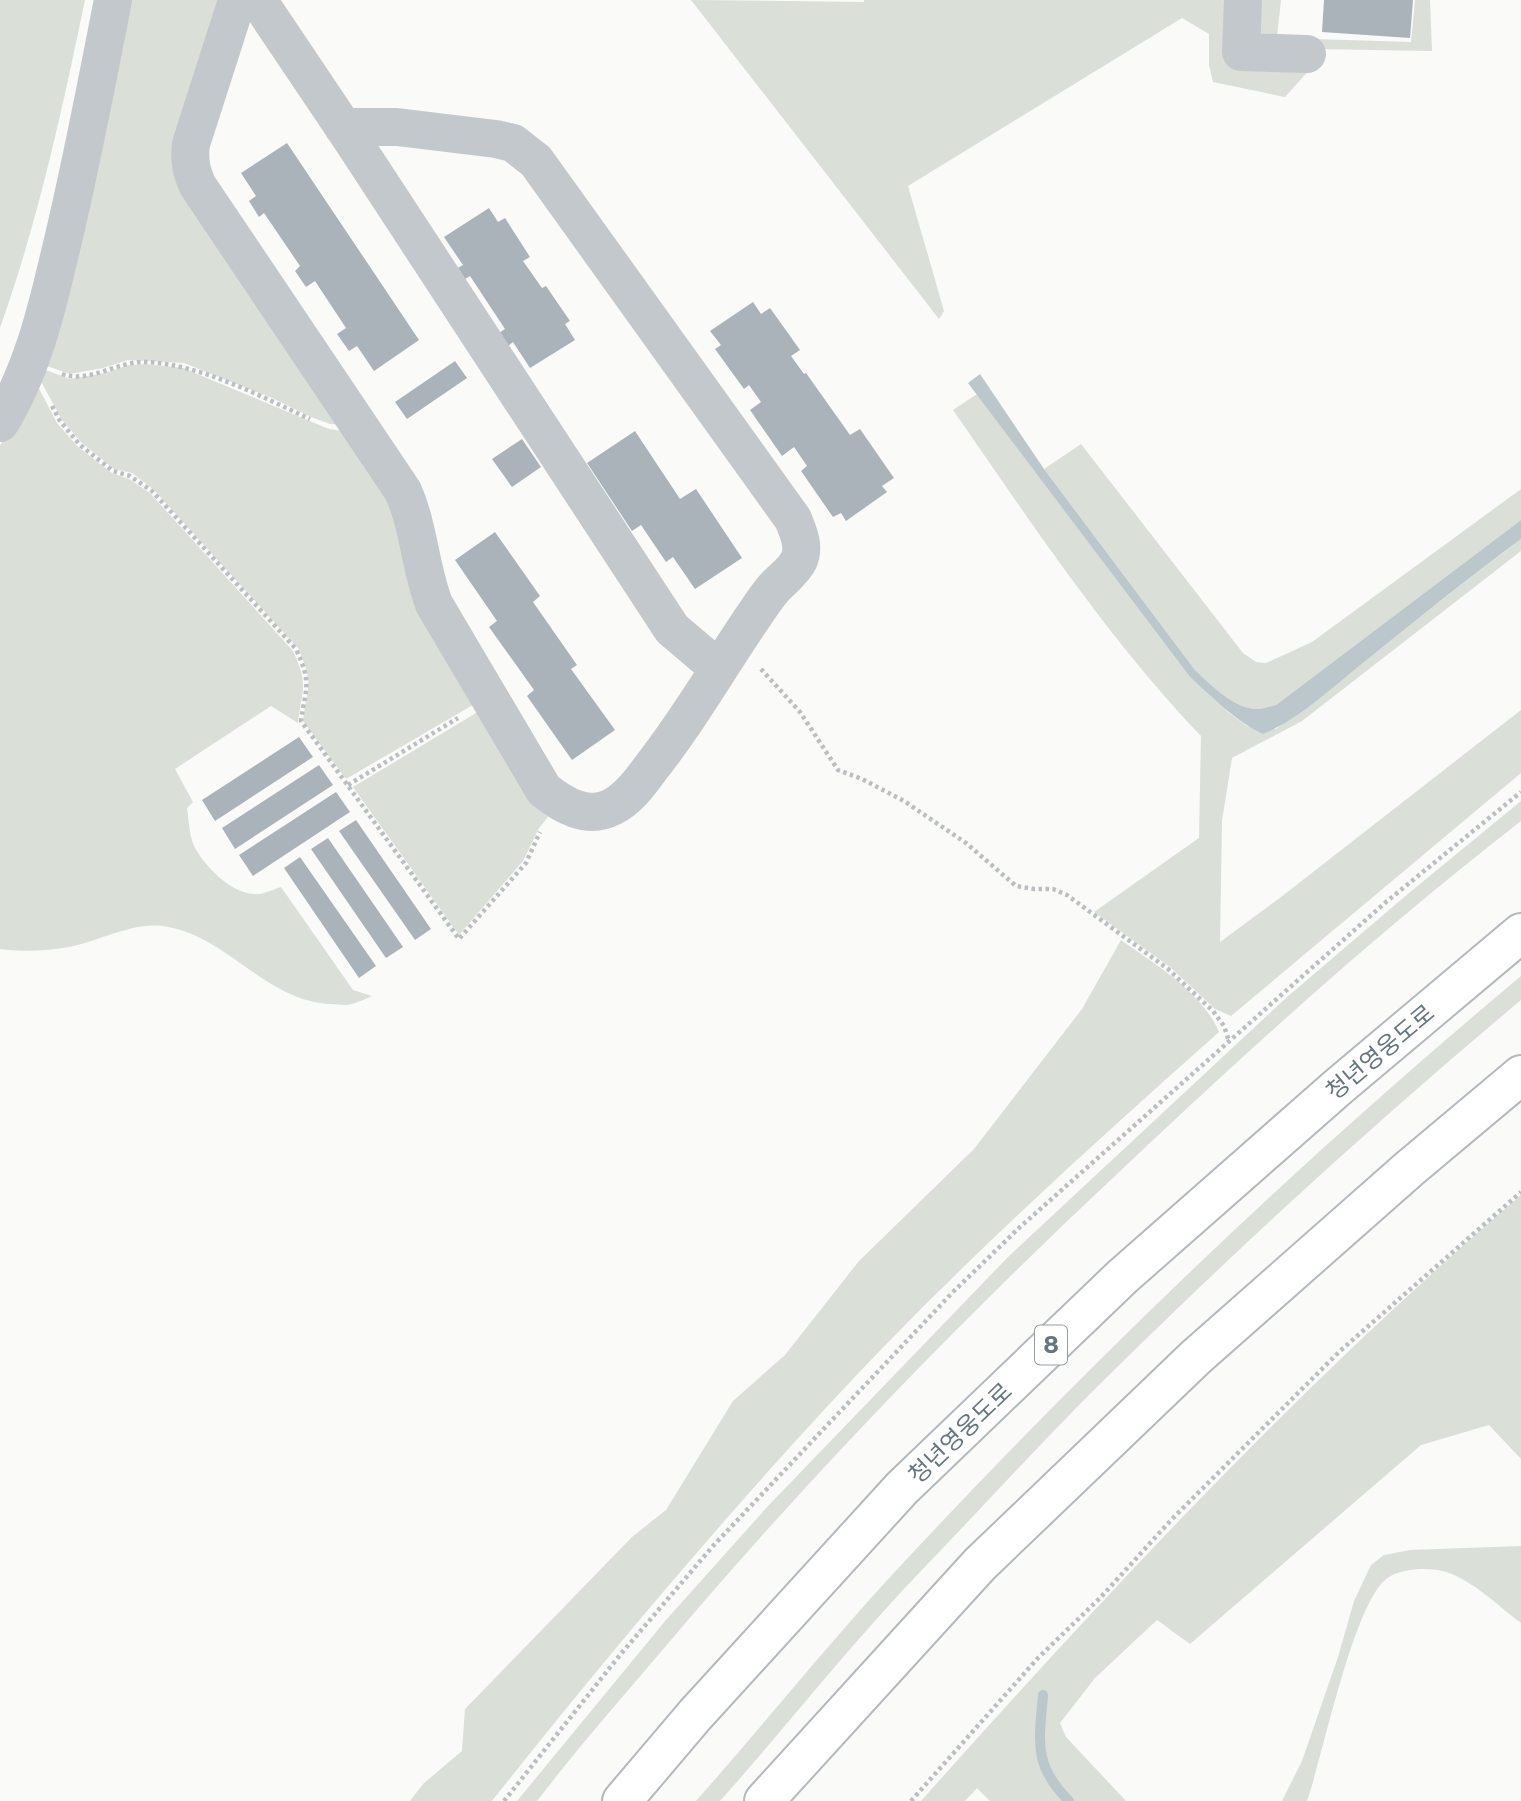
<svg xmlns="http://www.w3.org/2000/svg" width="1521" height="1801" viewBox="0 0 1521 1801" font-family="Montserrat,'Noto Sans KR',sans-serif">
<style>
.green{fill:#dadfd7}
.water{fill:#bbc7cb}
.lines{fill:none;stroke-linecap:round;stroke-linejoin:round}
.stream{stroke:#bbc7cb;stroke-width:10}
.building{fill:#aab3b9}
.highway-casing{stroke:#b4b9bd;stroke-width:42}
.path{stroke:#bbbfc2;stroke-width:4.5;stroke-dasharray:3.5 3.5;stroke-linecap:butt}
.minor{stroke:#c3c8cc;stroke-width:38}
.highway{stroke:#fff;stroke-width:38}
.labels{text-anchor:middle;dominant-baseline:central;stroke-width:7;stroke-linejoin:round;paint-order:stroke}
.shield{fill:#fff;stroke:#939fa8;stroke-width:2}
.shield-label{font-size:23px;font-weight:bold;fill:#657683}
.street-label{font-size:24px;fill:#657683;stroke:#fff}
</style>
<rect width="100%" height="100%" fill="#fafaf8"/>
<path class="green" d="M 0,0 L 85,0 C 62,111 38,221 0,328 Z
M 120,0 L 227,0 L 182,154 L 342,425 L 330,424 L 311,417 L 272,398 L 184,363 L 128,360 L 103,368 L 70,374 L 35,362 Z
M 691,0 L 864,2 L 864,0 L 1226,0 L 1224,59 L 1312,67 L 1285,97 L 1213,82 L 1209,65 L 1209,34 L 1182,18 L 908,186 L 944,311 L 939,319 Z
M 1247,0 L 1281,0 L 1277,36 L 1253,36 Z
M 1415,0 L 1430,0 L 1432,51 L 1313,49 L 1314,39 L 1411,42 Z
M 145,364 L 183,368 L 329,429 L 342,431 L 393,494 L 478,702 L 346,779 L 303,721 C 308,685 314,683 298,648 L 153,489 L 132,473 L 114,469 L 82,443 L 62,420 L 32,365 L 70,379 L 105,373 L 129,365 Z
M 32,375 L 57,423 L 78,447 L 112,473 L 129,479 L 150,493 L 293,651 C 309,685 302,688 298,723 L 271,706 L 175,769 L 193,802 L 187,808 C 189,820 189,835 194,846 C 204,866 231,893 254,894 C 263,895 272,890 281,887 L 353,990 L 372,996 C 365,999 359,1002 352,1004 C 345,1006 337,1004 331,1004 C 266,1001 229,938 168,927 C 136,920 101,941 69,947 C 47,951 22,952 0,949 L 0,446 Z
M 977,394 L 1190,677 L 1228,712 L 1247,726 L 1276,729 C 1359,667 1438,601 1521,539 L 1521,551 L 1302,721 L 1232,758 L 1222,821 L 1220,942 L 1281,897 L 1521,710 L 1521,773 L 1231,1016 L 1215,1009 L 1170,967 L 1094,912 L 1199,838 L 1201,736 C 1108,639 1030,521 953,410 Z
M 1081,444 L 1243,653 L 1256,662 L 1266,663 L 1312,642 L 1521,489 L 1521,520 L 1276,705 C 1271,706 1264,708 1259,709 C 1235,710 1211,685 1195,670 L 1044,469 Z
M 481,710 L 556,807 L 539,828 L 523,861 L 459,935 L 353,787 Z
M 1521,801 L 1521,821 C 1379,931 1246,1052 1116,1175 C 959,1322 810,1476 671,1640 C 626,1693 580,1745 537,1801 L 517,1801 L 666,1620 L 769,1505 L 1008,1257 L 1287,997 L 1409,893 Z
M 1121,940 C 1156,965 1202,992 1219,1032 C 1083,1153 947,1276 823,1411 C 708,1536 598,1667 492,1801 L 410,1801 L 423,1784 L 462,1751 L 465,1709 L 632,1537 L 666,1510 L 733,1401 L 785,1355 L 859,1261 L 974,1149 L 1082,1009 Z
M 1521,976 L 1521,1000 C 1374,1123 1232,1253 1096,1388 C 1036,1448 978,1512 919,1573 C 849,1646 787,1726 720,1801 L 696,1801 C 766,1722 832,1639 904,1562 C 1098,1354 1303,1158 1521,976 Z
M 1521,1195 L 1521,1459 L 1489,1425 L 1421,1445 L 1190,1644 L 1157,1620 L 1095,1678 L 1060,1723 L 1066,1737 L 1126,1801 L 1072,1801 C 1036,1764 1041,1743 1046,1696 L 1041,1695 C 1033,1737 1033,1768 1065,1801 L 990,1801 L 977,1788 L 965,1801 L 921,1801 C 1110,1589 1305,1380 1521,1195 Z
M 1521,1546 L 1521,1623 C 1498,1606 1474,1581 1446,1572 C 1431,1567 1403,1568 1389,1577 C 1354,1598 1323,1757 1307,1801 L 1282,1801 L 1302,1761 L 1338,1657 L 1354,1601 L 1371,1565 L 1384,1555 L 1410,1550 Z"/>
<path class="water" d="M 980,374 L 1044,469 L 1195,670 C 1211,685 1235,710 1259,709 C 1264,708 1271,706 1276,705 L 1521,520 L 1521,539 C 1467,579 1416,620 1364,662 C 1334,686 1298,720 1263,734 C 1234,720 1213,698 1190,677 L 968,383 Z"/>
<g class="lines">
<path class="stream" d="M 1043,1695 C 1039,1742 1033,1765 1069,1801"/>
</g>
<path class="building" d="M 1324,0 L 1413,0 L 1410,38 L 1322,32 Z
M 287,143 L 419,340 L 374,371 L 357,346 L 349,351 L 337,334 L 346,328 L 315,281 L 306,287 L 295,271 L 300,266 L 264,213 L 259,217 L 249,201 L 256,196 L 241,173 Z
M 489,208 L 498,222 L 505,218 L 530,257 L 523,261 L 542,288 L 546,286 L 570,321 L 565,324 L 575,340 L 530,368 L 513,342 L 508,346 L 499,333 L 505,329 L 470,276 L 465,279 L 458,268 L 463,265 L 444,237 Z
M 753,302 L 761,314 L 770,308 L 800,350 L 791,356 L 804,374 L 806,373 L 850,435 L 860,429 L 894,478 L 882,486 L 887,492 L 846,521 L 841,513 L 833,517 L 801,471 L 807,466 L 794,447 L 782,456 L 750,410 L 761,402 L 749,385 L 744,389 L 715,349 L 721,345 L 710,331 Z
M 455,361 L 467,378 L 407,419 L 395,402 Z
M 635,431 L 680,499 L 696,489 L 742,558 L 695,589 L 673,557 L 666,562 L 641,525 L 632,531 L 587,463 Z
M 522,439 L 541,467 L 512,487 L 492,459 Z
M 495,532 L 540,596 L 533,602 L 577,665 L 571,669 L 615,730 L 572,760 L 527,696 L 534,690 L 489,627 L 497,621 L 455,560 Z
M 299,737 L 313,757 L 215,821 L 202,800 Z
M 319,765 L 333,785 L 235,849 L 222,828 Z
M 336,792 L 350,812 L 253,876 L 239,855 Z
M 356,820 L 431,929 L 415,940 L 339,831 Z
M 328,838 L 403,947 L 386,958 L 311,849 Z
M 300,857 L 376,966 L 359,978 L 284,868 Z"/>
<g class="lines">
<g class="highway-casing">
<path id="highway" d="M 622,1801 L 695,1715 L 902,1488 L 1122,1277 L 1338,1087 L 1521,933
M 764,1801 L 980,1564 L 1196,1357 L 1409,1169 L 1521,1075"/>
</g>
<path class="path" d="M 62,374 C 89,384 119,360 147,362 C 202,365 260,396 310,419
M 52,406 L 60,421 L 80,445 L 113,471 L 130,476 L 152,491 L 296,649 C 312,684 306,686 301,721 L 459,939 L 526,863 L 540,832
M 761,669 L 800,712 L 838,770 L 862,779 L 904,801 L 966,843 L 1016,886 L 1034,889 L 1053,889 L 1067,895 L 1168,969 L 1213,1011 L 1224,1026 L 1229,1041
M 348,785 L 458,718
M 504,1801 L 620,1655 L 713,1546 L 953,1292 L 1020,1227 L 1386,902 L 1521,792
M 911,1801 L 1038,1658 L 1101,1597 L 1172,1519 L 1340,1351 L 1521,1192"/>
<path class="minor" d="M 245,0 L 234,10 L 191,144 C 189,160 191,171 198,186 L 403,491 C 419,527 420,567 434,604 L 544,790 C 563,805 587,820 612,807 C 628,799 640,783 650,769 C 689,720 720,665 755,614 C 761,605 767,596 774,588 C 782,579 794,571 799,560 C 805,546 798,532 793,519 L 536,161 L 513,143 L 496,139 L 397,127 L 343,127
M 258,0 L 352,140 L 672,629 L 718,668
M 1243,0 L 1241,52 L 1307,54
M 0,423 C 31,373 46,313 59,257 C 80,172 96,86 113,0"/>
<use href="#highway" class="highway"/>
</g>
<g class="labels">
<rect class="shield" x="1035" y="1325.5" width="32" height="39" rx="5"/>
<g class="shield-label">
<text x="1051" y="1345">8</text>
</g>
<g class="street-label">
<text transform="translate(1380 1052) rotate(-40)">청년영웅도로</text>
<text transform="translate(960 1433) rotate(-44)">청년영웅도로</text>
</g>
</g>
</svg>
